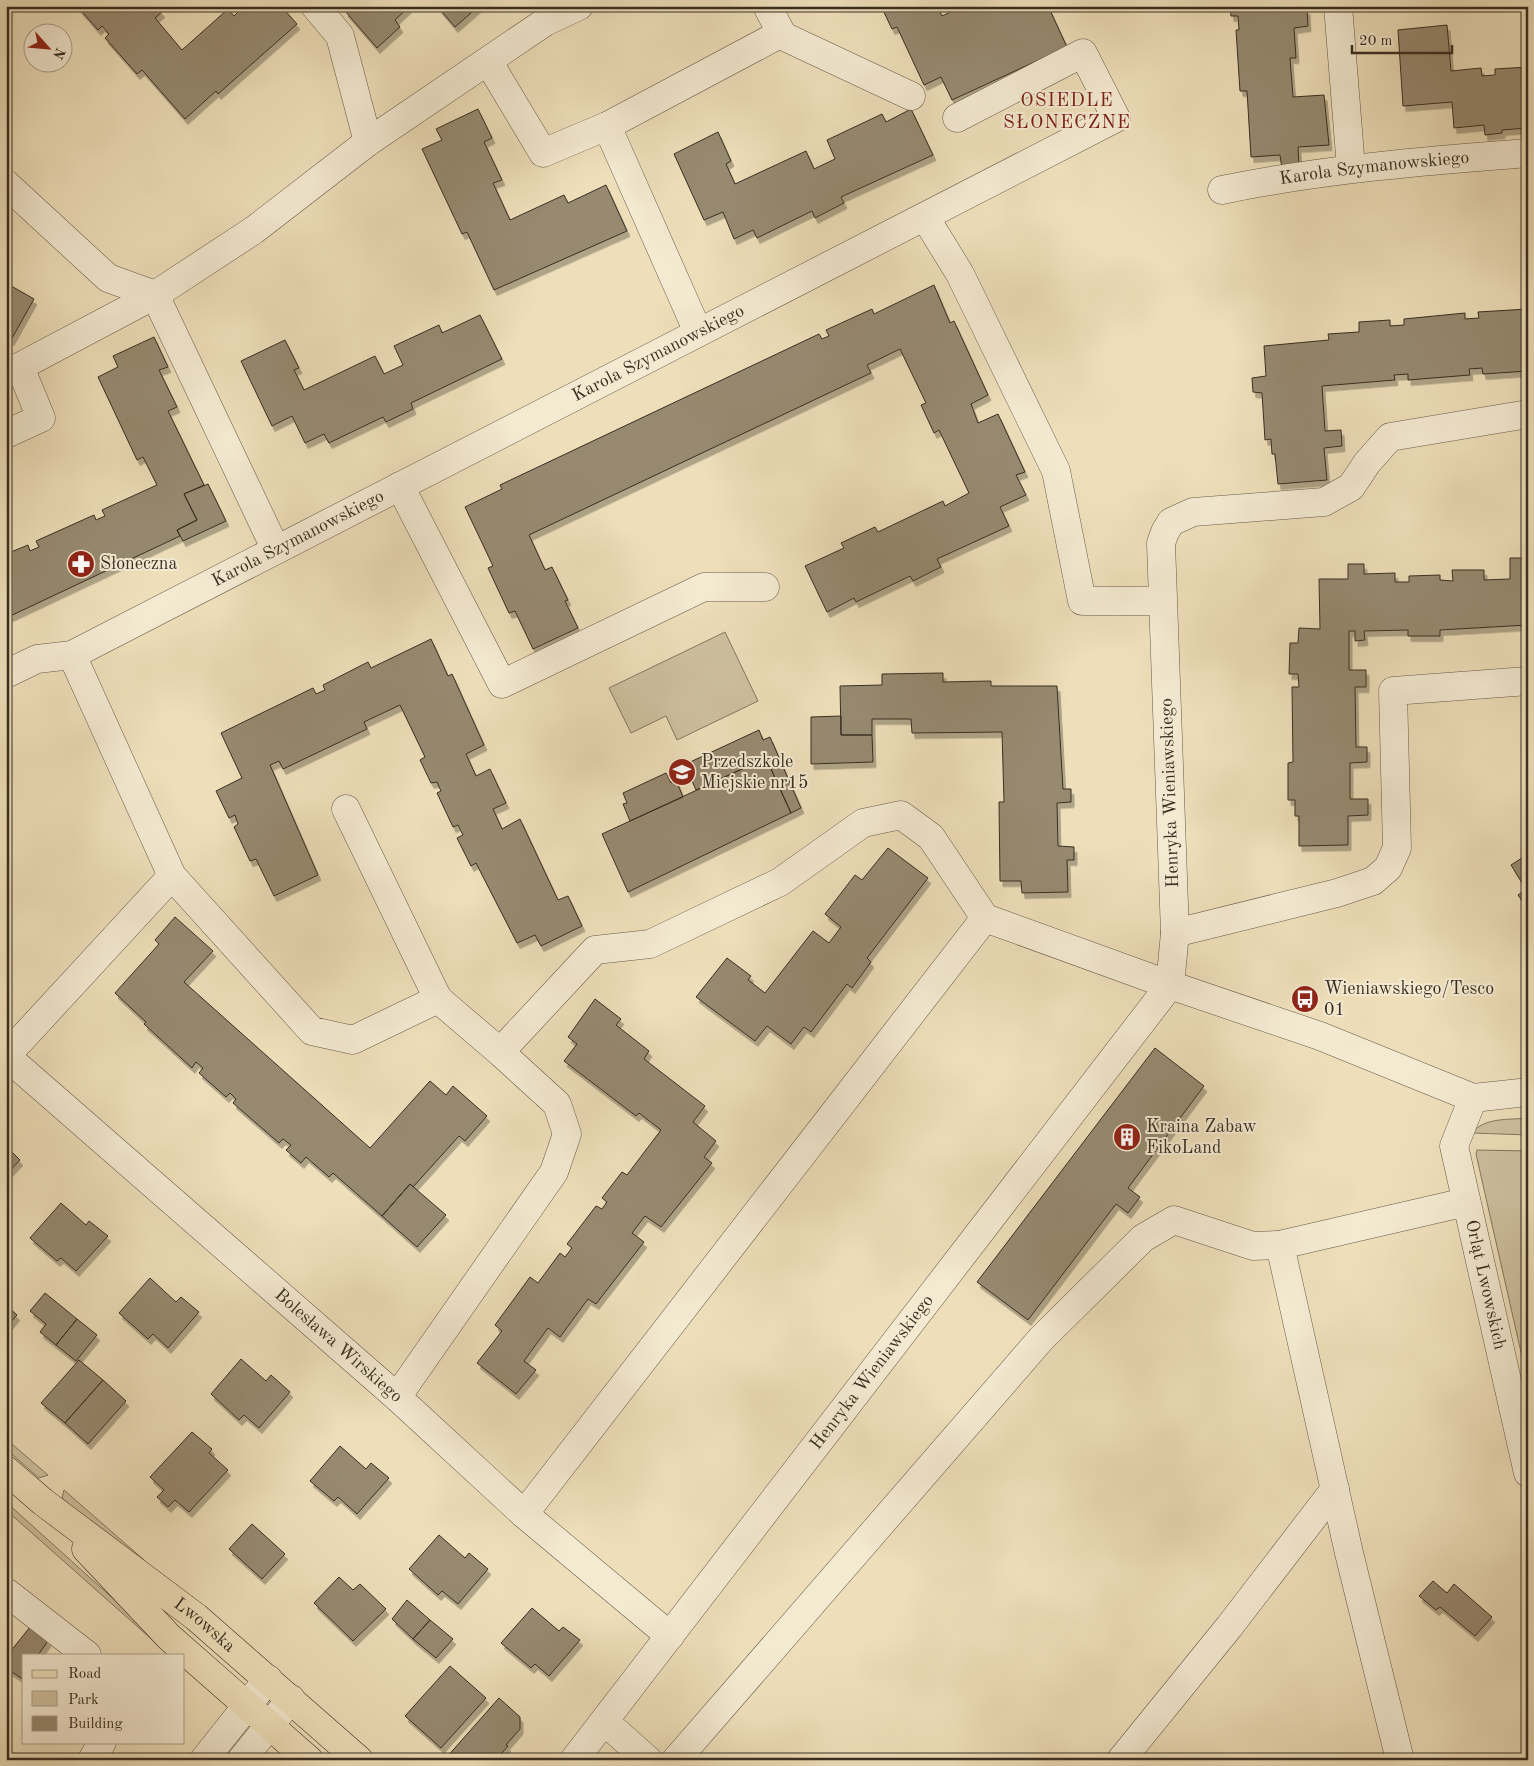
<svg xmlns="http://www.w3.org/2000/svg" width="1534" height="1766" viewBox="0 0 1534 1766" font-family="'Old Standard TT',serif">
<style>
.green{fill:#cfc1a0;stroke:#847861}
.building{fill:#978a71;stroke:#382e22;filter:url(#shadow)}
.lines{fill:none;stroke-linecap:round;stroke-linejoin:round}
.minor-casing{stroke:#665a48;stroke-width:29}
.major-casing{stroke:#382e22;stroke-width:29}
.minor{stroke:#f4ead2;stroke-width:28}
.major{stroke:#eedfba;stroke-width:28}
.labels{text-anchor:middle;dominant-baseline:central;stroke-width:4;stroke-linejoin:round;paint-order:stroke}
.street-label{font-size:18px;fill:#382e22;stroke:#f4ead2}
.poi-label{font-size:18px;fill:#382e22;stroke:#f4ead2;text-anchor:start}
.neighbourhood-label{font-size:19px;letter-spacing:1px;fill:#7a1f14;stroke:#f4ead2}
</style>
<defs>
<filter id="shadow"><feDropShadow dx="3" dy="5.5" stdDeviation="0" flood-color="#0004"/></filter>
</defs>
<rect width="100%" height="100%" fill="#eedfba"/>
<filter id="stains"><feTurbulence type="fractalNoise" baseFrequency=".004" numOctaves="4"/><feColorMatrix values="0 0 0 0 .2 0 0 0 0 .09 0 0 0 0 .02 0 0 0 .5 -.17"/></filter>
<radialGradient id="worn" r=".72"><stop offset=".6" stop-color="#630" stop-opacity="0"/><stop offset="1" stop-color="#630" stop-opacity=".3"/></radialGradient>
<path class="green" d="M 725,632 L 758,701 L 677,740 L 666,716 L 631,733 L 609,688 Z
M 1528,1118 L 1528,1135 L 1472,1133 C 1484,1117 1510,1120 1528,1118 Z
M 1477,1150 L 1528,1151 L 1528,1383 L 1476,1154 Z
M 6,1439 L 48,1475 L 39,1478 L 6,1449 Z
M 64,1490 L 144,1560 L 138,1562 L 62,1498 Z
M 6,1502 L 159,1640 L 157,1644 L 6,1510 Z"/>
<path class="building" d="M 77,6 L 156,6 L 162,12 L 155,18 L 182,50 L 228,9 L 234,16 L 244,6 L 281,6 L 297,24 L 218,94 L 216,91 L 185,119 L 142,70 L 137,74 L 105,38 L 109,34 L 102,26 L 98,30 Z
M 351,6 L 410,6 L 395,20 L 400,27 L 377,48 L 345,11 Z
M 437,6 L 479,6 L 455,27 Z
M 881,6 L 937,6 L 942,16 L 963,6 L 1048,6 L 1067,47 L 952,100 L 941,77 L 924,85 L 897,27 L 892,29 Z
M 1230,6 L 1292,6 L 1293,9 L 1307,9 L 1308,26 L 1294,28 L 1296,58 L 1290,58 L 1293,97 L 1324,95 L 1329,145 L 1298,147 L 1299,167 L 1282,169 L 1280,155 L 1251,157 L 1247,91 L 1240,91 L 1236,30 L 1239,30 L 1238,16 L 1231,16 Z
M 1447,25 L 1451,71 L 1481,68 L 1482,76 L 1495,75 L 1495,69 L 1528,67 L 1528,128 L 1502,130 L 1502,133 L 1485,135 L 1484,125 L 1454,128 L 1452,102 L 1403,106 L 1398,30 Z
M 478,109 L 492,138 L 484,142 L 502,180 L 493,183 L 510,220 L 564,195 L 568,203 L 606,185 L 627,231 L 494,290 L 467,232 L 462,234 L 422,149 L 442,140 L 436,129 Z
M 911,109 L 933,155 L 841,197 L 844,203 L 815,218 L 812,211 L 757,238 L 753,230 L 734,239 L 723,212 L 704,220 L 674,154 L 718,132 L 731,161 L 726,164 L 735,184 L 806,151 L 814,169 L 835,159 L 827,140 L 882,114 L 886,122 Z
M 6,283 L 34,299 L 11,340 L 6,338 Z
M 934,285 L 950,323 L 954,321 L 988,395 L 971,404 L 978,423 L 998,414 L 1025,472 L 1016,475 L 1026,495 L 1000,507 L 1009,526 L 937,559 L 941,567 L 913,581 L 910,576 L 856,602 L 854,598 L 827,612 L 805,566 L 844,548 L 841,543 L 875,527 L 878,532 L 943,501 L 945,506 L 969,493 L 939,430 L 934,433 L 921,405 L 926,403 L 900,349 L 867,365 L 871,373 L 529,535 L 545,570 L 552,567 L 568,600 L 565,601 L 578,628 L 533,649 L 515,611 L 509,613 L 488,568 L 493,566 L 465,507 L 502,489 L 500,485 L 819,334 L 822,339 L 829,336 L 826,330 L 872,309 L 874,314 Z
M 1528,309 L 1528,371 L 1483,374 L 1482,368 L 1469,369 L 1470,375 L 1408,380 L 1408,374 L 1394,375 L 1395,380 L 1322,386 L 1325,431 L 1341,430 L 1342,446 L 1324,448 L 1327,480 L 1278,484 L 1275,454 L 1272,454 L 1271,439 L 1265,440 L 1262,393 L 1253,392 L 1252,378 L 1266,376 L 1264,346 L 1329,340 L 1328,334 L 1359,332 L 1359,322 L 1390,320 L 1390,326 L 1404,325 L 1404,319 L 1465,313 L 1465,319 L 1479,318 L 1478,312 Z
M 480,315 L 502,359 L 411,403 L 413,409 L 386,422 L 383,417 L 329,443 L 324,434 L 305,443 L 292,416 L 272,426 L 241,361 L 285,340 L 299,368 L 294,370 L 304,390 L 375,356 L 384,374 L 403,365 L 394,346 L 439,325 L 442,333 Z
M 154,337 L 168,367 L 159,370 L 177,407 L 168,411 L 204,485 L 184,494 L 197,520 L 177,530 L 180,536 L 6,618 L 6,554 L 28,545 L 30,551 L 39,547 L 36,541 L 94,515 L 96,520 L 105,516 L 102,510 L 157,485 L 143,457 L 137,460 L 98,377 L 118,367 L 113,356 Z
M 208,484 L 226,521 L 183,541 L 177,530 L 197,520 L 184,494 Z
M 1510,558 L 1528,558 L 1528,625 L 1440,630 L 1440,636 L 1408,636 L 1408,630 L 1364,631 L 1365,640 L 1355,641 L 1355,631 L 1349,631 L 1349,670 L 1366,670 L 1366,687 L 1355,687 L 1356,747 L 1367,747 L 1367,762 L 1350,763 L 1350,799 L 1368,799 L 1368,815 L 1348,816 L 1348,845 L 1299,846 L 1299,816 L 1295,816 L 1295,800 L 1288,800 L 1288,763 L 1293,762 L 1292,687 L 1299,687 L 1298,674 L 1289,674 L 1290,643 L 1298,643 L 1299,628 L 1320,629 L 1319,579 L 1348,579 L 1348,564 L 1364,564 L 1364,574 L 1395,573 L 1395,582 L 1409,582 L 1409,576 L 1440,575 L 1440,580 L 1453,581 L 1452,570 L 1484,570 L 1484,580 L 1510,579 Z
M 431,639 L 448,676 L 452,674 L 484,745 L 466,754 L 476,776 L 490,769 L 506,803 L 493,809 L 502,829 L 520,819 L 558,900 L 568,896 L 582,926 L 541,946 L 535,935 L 517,943 L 476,863 L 471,866 L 457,838 L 463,835 L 458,825 L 453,827 L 437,793 L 441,791 L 437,782 L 431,783 L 420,760 L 425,757 L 400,705 L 364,722 L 367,729 L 283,769 L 279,761 L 270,765 L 318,875 L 274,896 L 256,859 L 250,861 L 234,827 L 238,824 L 235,815 L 229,818 L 216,791 L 242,778 L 221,733 L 313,688 L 316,694 L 325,690 L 323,685 L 368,662 L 371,668 Z
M 943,673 L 943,682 L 991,681 L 991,686 L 1057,686 L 1063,789 L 1071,789 L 1071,802 L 1057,803 L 1058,846 L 1074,847 L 1074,860 L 1067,860 L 1068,892 L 1022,893 L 1021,881 L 1000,881 L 999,802 L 1004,802 L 1002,732 L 912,733 L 911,719 L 872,719 L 872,735 L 841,735 L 840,686 L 882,685 L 882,674 Z
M 841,716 L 841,735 L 872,735 L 873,762 L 811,764 L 811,717 Z
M 759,730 L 763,740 L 770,737 L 801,808 L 791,813 L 766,758 L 696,790 L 689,774 L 693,773 L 688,763 Z
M 766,758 L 791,813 L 628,892 L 602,834 Z
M 666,773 L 671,783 L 676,780 L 683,797 L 630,821 L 623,804 L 627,803 L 623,793 Z
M 888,848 L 928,878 L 867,958 L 871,962 L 852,988 L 847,984 L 811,1032 L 804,1027 L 791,1044 L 767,1026 L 755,1041 L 696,997 L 727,958 L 751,976 L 748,980 L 765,993 L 813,931 L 829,943 L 841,927 L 825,914 L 855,875 L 862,880 Z
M 1528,854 L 1528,909 L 1518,895 L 1526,889 L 1511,865 Z
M 175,917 L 213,951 L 184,982 L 370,1148 L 430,1081 L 446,1095 L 453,1086 L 487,1116 L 465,1141 L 459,1136 L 413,1187 L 410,1184 L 382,1216 L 333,1173 L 329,1177 L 306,1157 L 301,1163 L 286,1150 L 291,1145 L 283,1139 L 279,1143 L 233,1103 L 236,1099 L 230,1093 L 226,1097 L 199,1073 L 203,1068 L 196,1062 L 192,1068 L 144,1024 L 146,1022 L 115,993 L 159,944 L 155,940 Z
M 595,999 L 621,1019 L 616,1025 L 649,1051 L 644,1059 L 705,1106 L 693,1122 L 716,1141 L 704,1157 L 712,1163 L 661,1227 L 645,1216 L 632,1233 L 644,1242 L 596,1304 L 588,1299 L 560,1337 L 548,1328 L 524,1361 L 536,1370 L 516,1394 L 477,1363 L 502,1331 L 495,1325 L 530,1277 L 538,1283 L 560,1253 L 565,1257 L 572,1248 L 567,1244 L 596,1206 L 602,1209 L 607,1202 L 602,1198 L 622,1172 L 627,1175 L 661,1130 L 639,1113 L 636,1116 L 564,1061 L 577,1044 L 568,1037 Z
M 1155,1048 L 1204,1086 L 1128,1188 L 1140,1197 L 1128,1213 L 1116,1204 L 1028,1320 L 977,1282 Z
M 6,1146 L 20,1160 L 6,1175 Z
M 410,1184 L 446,1215 L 417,1247 L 382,1216 Z
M 61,1203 L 86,1225 L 89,1221 L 108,1236 L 76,1271 L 61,1258 L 57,1261 L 30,1238 Z
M 150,1278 L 176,1302 L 181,1297 L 199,1312 L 168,1348 L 153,1334 L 148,1339 L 119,1313 Z
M 45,1293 L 77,1319 L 56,1345 L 40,1332 L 46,1324 L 30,1311 Z
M 6,1305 L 17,1315 L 6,1328 Z
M 77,1319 L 97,1335 L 76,1361 L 56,1345 Z
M 241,1359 L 266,1381 L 271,1375 L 290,1392 L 259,1428 L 244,1415 L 239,1420 L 211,1394 Z
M 79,1360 L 103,1380 L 65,1423 L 41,1403 Z
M 103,1380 L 126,1401 L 88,1444 L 65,1423 Z
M 192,1432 L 212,1449 L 209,1453 L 228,1470 L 189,1512 L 175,1500 L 168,1507 L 157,1497 L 164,1490 L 150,1477 Z
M 340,1446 L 366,1469 L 371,1463 L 389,1478 L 357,1514 L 338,1497 L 334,1501 L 310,1481 Z
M 252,1524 L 285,1554 L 262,1579 L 229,1549 Z
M 439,1535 L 465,1558 L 469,1553 L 488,1569 L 458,1604 L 442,1591 L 438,1595 L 409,1569 Z
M 339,1577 L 353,1590 L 360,1584 L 386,1609 L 353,1641 L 314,1603 Z
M 1433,1581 L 1447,1593 L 1454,1584 L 1492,1617 L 1475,1636 L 1440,1607 L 1436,1610 L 1419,1596 Z
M 407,1600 L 430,1620 L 413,1639 L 392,1619 Z
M 532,1608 L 559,1631 L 563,1627 L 580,1640 L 549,1676 L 535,1664 L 531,1668 L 501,1643 Z
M 430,1620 L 453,1639 L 436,1658 L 413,1639 Z
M 30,1627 L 48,1641 L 38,1655 L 24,1655 L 24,1680 L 6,1668 L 6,1657 Z
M 450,1666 L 486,1698 L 441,1748 L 405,1716 Z
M 499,1698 L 520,1717 L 520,1729 L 506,1745 L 508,1746 L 496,1760 L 448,1760 L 446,1758 Z"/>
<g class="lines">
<g class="minor-casing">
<g id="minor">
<path d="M 315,6 L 340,36 L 368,142"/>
<path d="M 767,6 L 783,36 L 911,96"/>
<path d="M 1338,6 L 1351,168"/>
<path d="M 488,61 L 543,153 L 607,126 L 780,34"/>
<path d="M 607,126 L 698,332"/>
<path d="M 6,184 L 108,278 L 155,295 L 276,550"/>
<path id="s1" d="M 1222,190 C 1323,169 1425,161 1528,153"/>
<path d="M 925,217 L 960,274 L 1056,471 L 1082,601 L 1162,601"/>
<path d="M 6,374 L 155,295 L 254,230 L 368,142 L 545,22 L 579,6"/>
<path d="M 6,434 L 41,418 L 20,367"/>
<path d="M 400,486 L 502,684 L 704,587 L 765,587"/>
<path d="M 72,655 L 172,876 L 312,1031 L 353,1040 L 438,999 L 500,1052 L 595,950 L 650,944 L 780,882 L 863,823 L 901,815 L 931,837 L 985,918 L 1170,985 L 1175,933 L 1161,543 L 1165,532 L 1171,522 L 1193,512 L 1324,502 L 1351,487 L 1367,463 L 1390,437 L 1528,414"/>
<path id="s2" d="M 6,674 L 37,659 L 72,655 L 1116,118 L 1083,53 L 957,118"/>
<path d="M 346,809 L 438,999"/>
<path d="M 1175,933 L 1337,893 L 1373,881 L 1388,868 L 1397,848 L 1393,691 L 1528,681"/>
<path id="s3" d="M 6,1056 L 397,1397 L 524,1514 L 670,1636"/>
<path d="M 6,1056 L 172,876"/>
<path id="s4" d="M 1473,1098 L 1454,1146 L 1528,1473"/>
<path d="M 397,1397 L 554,1172 L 567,1134 L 557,1104 L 500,1052"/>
<path d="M 524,1514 L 985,918"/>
<path d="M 6,1592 L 87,1655"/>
<path d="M 604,1721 L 648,1760"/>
<path d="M 92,1760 L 102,1742"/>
<path d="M 204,1760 L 268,1679"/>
<path d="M 241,1760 L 291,1699"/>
<path id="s5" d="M 574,1760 L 1170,985 L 1320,1036 L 1473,1098 L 1528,1092"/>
<path d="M 676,1760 L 1041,1339 L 1143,1238 L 1174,1220 L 1253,1246 L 1280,1245"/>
<path d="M 1121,1760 L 1229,1627 L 1335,1489"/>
<path d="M 1400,1760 L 1349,1553 L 1280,1245 L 1466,1202"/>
</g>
</g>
<g class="major-casing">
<g id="major">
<path id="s6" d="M 6,1470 L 43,1502 L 196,1617 L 359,1760"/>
<path d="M 86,1549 L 169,1637 L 309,1760"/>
</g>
</g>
<use href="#minor" class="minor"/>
<use href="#major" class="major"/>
</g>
<defs>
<g id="pharmacy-disc" transform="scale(1.4375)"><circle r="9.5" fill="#8f2418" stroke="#f4ead2"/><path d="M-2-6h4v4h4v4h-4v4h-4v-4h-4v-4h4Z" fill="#fff"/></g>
<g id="school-disc" transform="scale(1.4375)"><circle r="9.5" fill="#8f2418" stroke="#f4ead2"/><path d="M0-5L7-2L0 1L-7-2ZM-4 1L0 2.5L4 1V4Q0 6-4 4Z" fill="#fff"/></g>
<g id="bus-disc" transform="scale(1.4375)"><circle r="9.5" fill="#8f2418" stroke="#f4ead2"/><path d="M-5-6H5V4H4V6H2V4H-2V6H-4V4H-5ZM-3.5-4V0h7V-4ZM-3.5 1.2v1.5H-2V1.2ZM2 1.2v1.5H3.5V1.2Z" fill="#fff"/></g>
<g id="building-disc" transform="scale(1.4375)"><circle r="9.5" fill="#8f2418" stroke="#f4ead2"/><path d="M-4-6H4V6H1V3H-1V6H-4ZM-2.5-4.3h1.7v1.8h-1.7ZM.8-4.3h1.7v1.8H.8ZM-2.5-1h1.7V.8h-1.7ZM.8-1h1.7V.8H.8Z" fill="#fff"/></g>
</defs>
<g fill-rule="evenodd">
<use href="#pharmacy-disc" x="81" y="564"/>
<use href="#school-disc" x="682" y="772"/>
<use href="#bus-disc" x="1305" y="999"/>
<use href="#building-disc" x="1127" y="1137"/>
</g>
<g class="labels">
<g class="street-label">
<text stroke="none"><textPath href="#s1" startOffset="154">Karola Szymanowskiego</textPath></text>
<text stroke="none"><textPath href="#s2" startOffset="729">Karola Szymanowskiego</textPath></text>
<text stroke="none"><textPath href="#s2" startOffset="324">Karola Szymanowskiego</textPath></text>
<text transform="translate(1170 793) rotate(-92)">Henryka Wieniawskiego</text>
<text stroke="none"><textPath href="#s4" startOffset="194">Orląt Lwowskich</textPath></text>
<text stroke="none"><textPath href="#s3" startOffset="441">Bolesława Wirskiego</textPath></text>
<text stroke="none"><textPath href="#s5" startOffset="489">Henryka Wieniawskiego</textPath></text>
<text stroke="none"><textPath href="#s6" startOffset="252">Lwowska</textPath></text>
</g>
<g class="poi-label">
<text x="100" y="564">Słoneczna</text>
<text x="701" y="762">Przedszkole<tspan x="701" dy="21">Miejskie nr15</tspan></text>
<text x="1324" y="989">Wieniawskiego/Tesco<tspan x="1324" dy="21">01</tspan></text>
<text x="1146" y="1127">Kraina Zabaw<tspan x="1146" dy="21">FikoLand</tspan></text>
</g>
<g class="neighbourhood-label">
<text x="1067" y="101">OSIEDLE<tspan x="1067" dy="22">SŁONECZNE</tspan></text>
</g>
</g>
<rect width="1534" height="1766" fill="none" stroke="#eedfba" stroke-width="25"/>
<rect x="8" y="8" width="1519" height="1751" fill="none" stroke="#382e22" stroke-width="2.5"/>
<rect x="12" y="12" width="1509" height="1741" fill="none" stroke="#382e22"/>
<rect x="22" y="1654" width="162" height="90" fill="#f4ead2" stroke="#a99f8c"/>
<rect x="32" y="1670" width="25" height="8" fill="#eedfba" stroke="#a99f8c"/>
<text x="68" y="1678" font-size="15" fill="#382e22">Road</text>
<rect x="32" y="1691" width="25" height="15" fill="#cfc1a0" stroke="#a99f8c"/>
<text x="68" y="1704" font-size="15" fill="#382e22">Park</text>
<rect x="32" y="1716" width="25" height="15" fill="#978a71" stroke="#a99f8c"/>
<text x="68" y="1728" font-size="15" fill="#382e22">Building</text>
<g transform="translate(48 48) rotate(117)"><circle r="24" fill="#f4ead2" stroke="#a99f8c"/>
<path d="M0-4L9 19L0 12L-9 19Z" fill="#8f2418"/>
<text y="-8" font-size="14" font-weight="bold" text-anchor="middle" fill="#382e22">N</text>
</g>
<path d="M1352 45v8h100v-8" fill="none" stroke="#382e22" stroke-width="2.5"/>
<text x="1359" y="45" font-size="15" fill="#382e22" stroke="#f4ead2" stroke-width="4" paint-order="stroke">20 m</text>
<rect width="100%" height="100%" filter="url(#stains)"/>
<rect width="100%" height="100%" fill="url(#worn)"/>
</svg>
